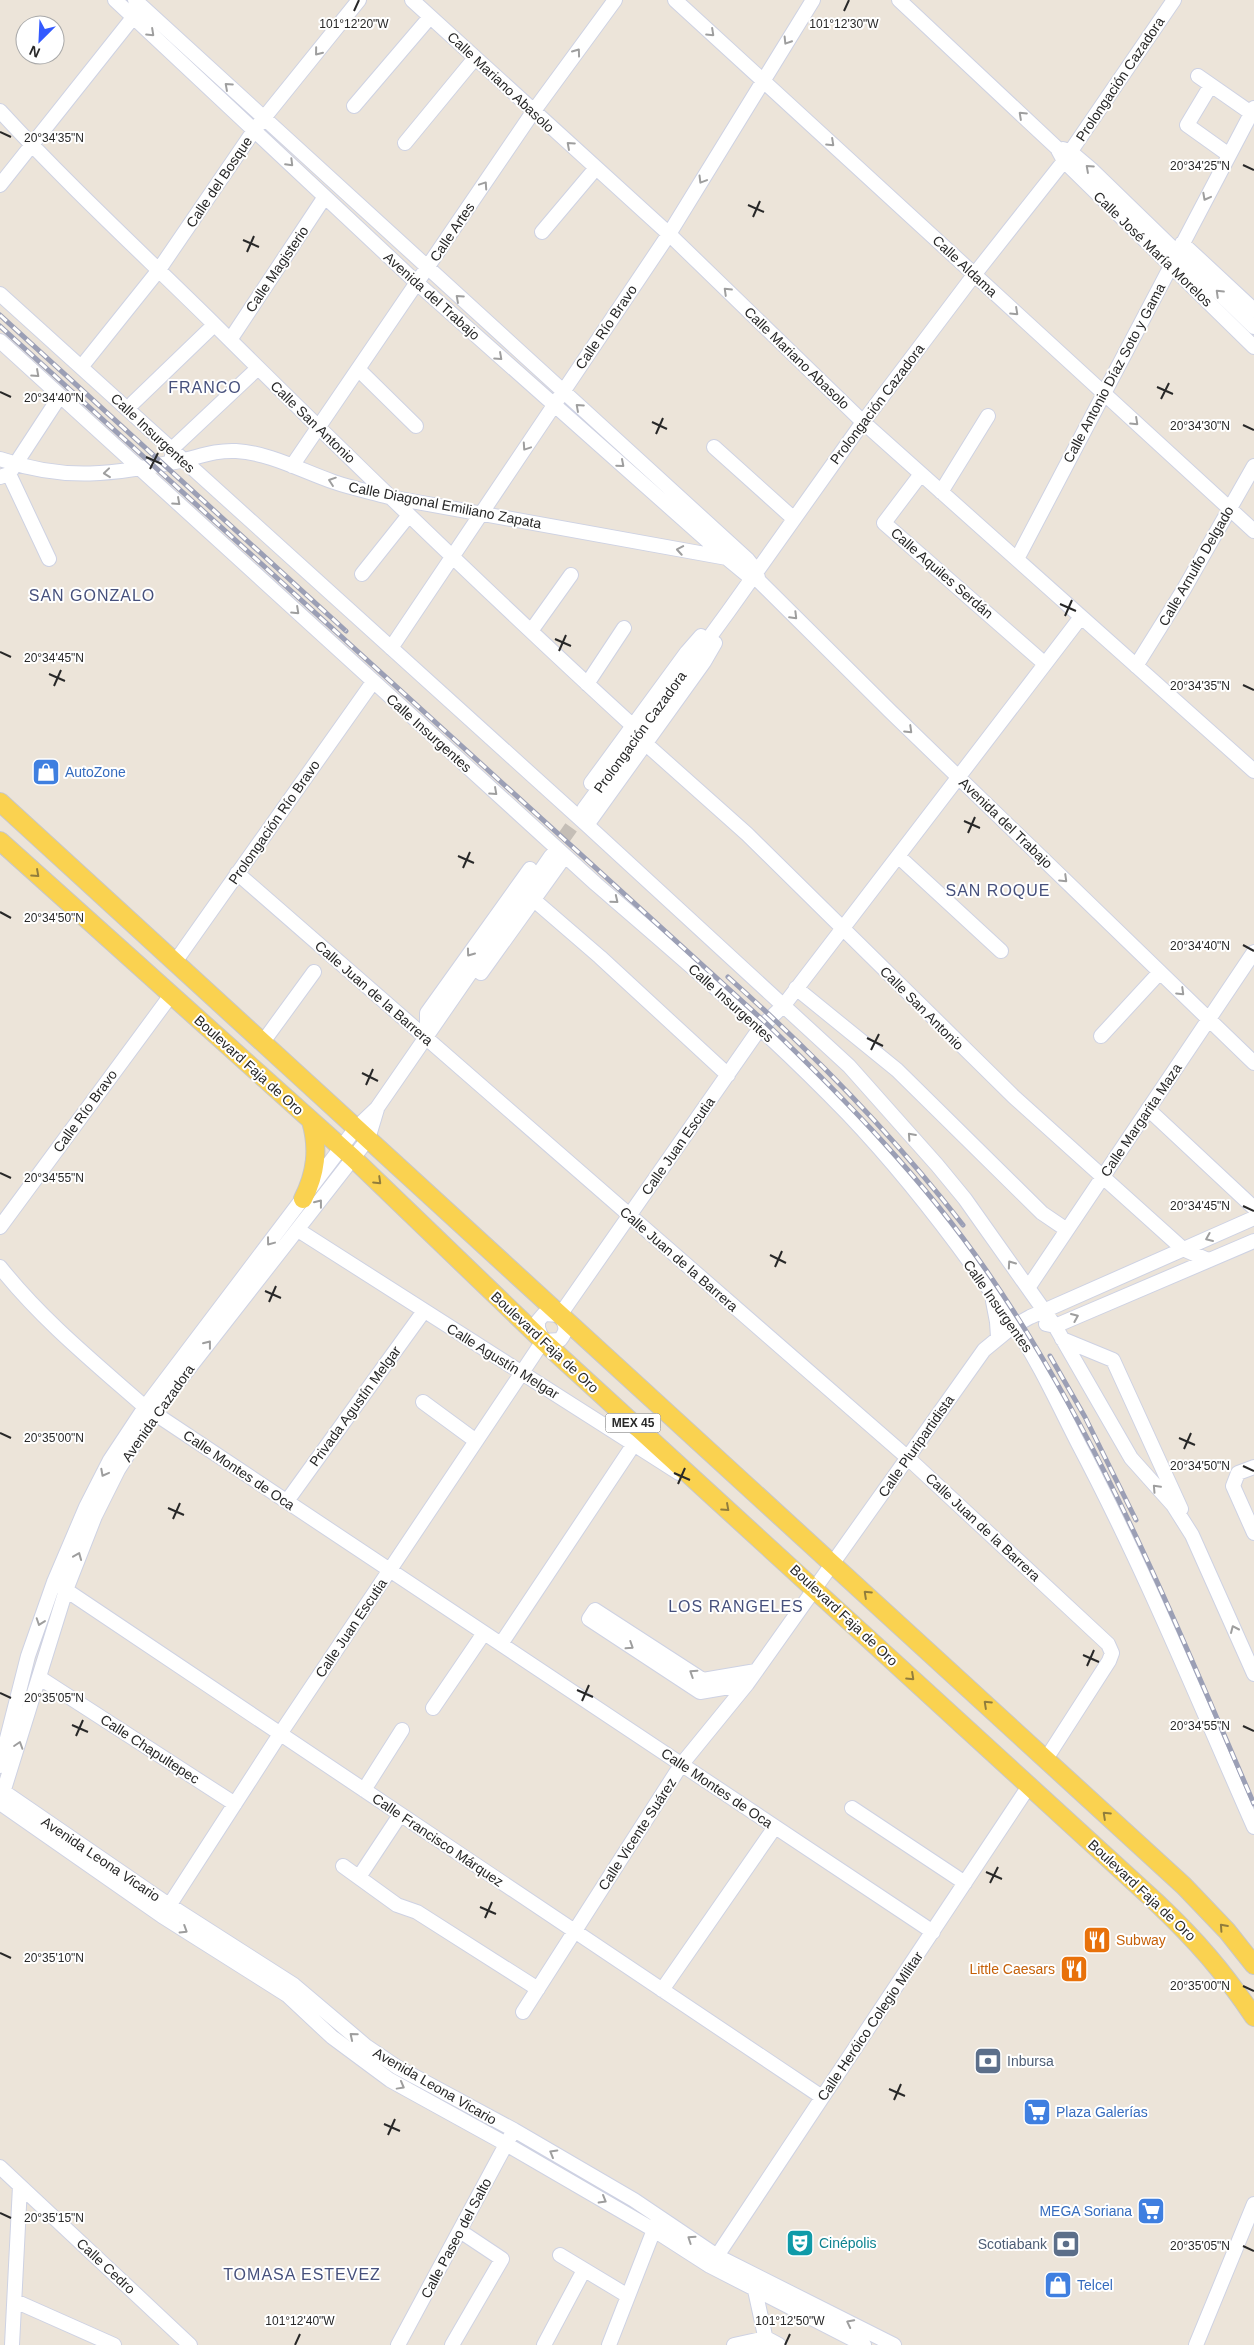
<svg xmlns="http://www.w3.org/2000/svg" width="1254" height="2345" viewBox="0 0 1254 2345" font-family="Helvetica,sans-serif">
<style>
.lines{fill:none;stroke-linecap:round;stroke-linejoin:round}
.minor-tunnel{stroke:#c5beb6;stroke-width:14;stroke-dasharray:14 7;stroke-linecap:butt}
.minor-casing{stroke:#ced2e3;stroke-width:16}
.major-casing{stroke:#c7c7c7;stroke-width:20}
.minor{stroke:#fff;stroke-width:14}
.major{stroke:#fad250;stroke-width:18}
.rail-casing{stroke:#9b9fb5;stroke-width:5}
.rail{stroke:#fff;stroke-width:3;stroke-dasharray:9;stroke-linecap:butt}
.oneway{stroke:#9e9e9e}
.oneway2{stroke:#917d3c}
.ticks{fill:none;stroke:#282828;stroke-width:2}
.labels{text-anchor:middle;dominant-baseline:central;stroke-width:4;stroke-linejoin:round;paint-order:stroke}
.shield{fill:#fff;stroke:#686868;stroke-width:1}
.shield-label{font-size:12px;font-weight:bold;fill:#282828}
.street-label{font-size:14px;fill:#282828;stroke:#fff}
.shop-label{font-size:14px;fill:#366cbe;stroke:#fff;text-anchor:start}
.food-label{font-size:14px;fill:#c56008;stroke:#fff;text-anchor:start}
.service-label{font-size:14px;fill:#4e5e75;stroke:#fff;text-anchor:start}
.culture-label{font-size:14px;fill:#0d838f;stroke:#fff;text-anchor:start}
.quarter-label{font-size:16px;letter-spacing:1px;fill:#46507c;stroke:#fff}
.ticks-label{font-size:12px;text-anchor:middle;fill:#282828;stroke:#fff;stroke-width:4;stroke-linejoin:round;paint-order:stroke}
</style>
<rect width="100%" height="100%" fill="#ece4d9"/>
<g class="lines">
<path class="minor-tunnel" d="M 551,856 L 584,809"/>
<g class="minor-casing">
<path id="minor" d="M 115,0 L 417,283 L 728,559 L 751,578 L 759,581 L 890,711 L 1254,1063
M 135,0 L 748,560 L 756,570 L 758,578
M 412,0 L 669,234 L 863,422 L 1254,771
M 675,0 L 1254,531
M 899,0 L 1057,148 L 1064,161 L 1254,347
M 1198,76 L 1251,113
M 1211,85 L 1187,125 L 1229,155
M 354,106 L 430,17
M 0,111 C 69,186 144,255 217,327 C 353,462 491,596 633,726
M 405,143 L 475,58
M 1063,149 L 1071,152 L 1091,169 L 1254,327
M 0,185 L 139,10
M 542,232 L 596,168
M 1182,243 L 1254,310
M 0,294 L 587,825 L 849,1066 L 937,1165 L 965,1199 L 1055,1326 L 1131,1458 L 1173,1505 L 1192,1535 L 1254,1674
M 230,340 L 324,198
M 0,341 L 596,884 C 682,958 768,1031 847,1113 C 909,1178 964,1251 1014,1325 C 1039,1362 1058,1404 1078,1443 C 1144,1568 1197,1698 1254,1827
M 82,366 L 158,271 L 255,129 L 359,0
M 358,369 L 416,426
M 133,403 L 214,325
M 714,447 L 793,518
M 0,459 C 68,482 112,474 180,461 C 199,457 215,450 236,451 C 270,453 302,471 334,482 C 351,488 371,492 389,497 L 727,558
M 171,460 L 175,446 L 258,368
M 292,466 L 533,112 L 615,0
M 9,474 L 49,559
M 921,474 L 884,523 L 1045,664
M 0,477 L 9,474 L 60,396
M 941,492 L 988,416
M 1017,559 L 1254,108
M 362,574 L 409,515
M 531,631 L 571,575
M 391,648 L 669,234 L 813,0
M 1136,666 L 1184,589 L 1254,466
M 587,684 L 624,628
M 646,744 L 747,834 L 1014,1097 L 1183,1249 L 1208,1260
M 591,783 L 687,652 L 701,636
M 584,809 L 728,612 L 863,422 L 974,275 L 1064,161 L 1174,0
M 587,825 L 704,662 L 715,643
M 898,856 L 1001,951
M 237,873 L 908,1458 L 1108,1644 L 1112,1653 L 1109,1661 L 1046,1759
M 534,900 L 600,957 L 728,1075
M 175,962 L 373,682
M 481,973 L 565,856
M 796,988 L 897,1070 L 1042,1213 L 1067,1230
M 427,1034 L 427,1013 L 530,869
M 1101,1036 L 1160,972
M 263,1042 L 314,972
M 1148,1109 L 1254,1208
M 0,1227 L 171,995
M 298,1230 L 679,1473
M 0,1267 C 42,1320 95,1363 145,1407 L 933,1932
M 1028,1288 L 1254,952
M 993,1301 L 997,1322 L 998,1337
M 560,1315 L 760,1028 L 784,1005 L 1081,617
M 1046,1324 L 1055,1326 L 1254,1241
M 1062,1339 L 1113,1360 L 1181,1509
M 543,1341 L 538,1328 L 538,1321 L 544,1314 L 560,1315
M 543,1341 L 560,1340 C 568,1330 566,1326 561,1316
M 423,1402 L 476,1441
M 1254,1467 L 1238,1473 L 1233,1486 L 1254,1533
M 287,1501 L 424,1311
M 54,1582 L 822,2097
M 501,1644 L 634,1444
M 40,1678 L 235,1804
M 747,1684 L 700,1692 L 589,1619 L 595,1610 L 703,1680 L 756,1671
M 433,1708 L 484,1633
M 0,1766 L 28,1656 L 54,1582 L 86,1507 L 110,1460 L 145,1407 L 356,1128 L 377,1108 L 551,856
M 0,1789 L 169,1905 L 294,1985 L 366,2046 L 397,2067 L 514,2130 L 634,2200 L 717,2256 L 894,2345
M 364,1790 L 402,1730
M 1,1799 L 66,1590 L 95,1516 L 118,1470 L 154,1413 L 368,1139 L 377,1109
M 0,1803 L 162,1916 L 287,1995 L 332,2037 L 390,2080 L 506,2144 L 654,2230 L 710,2266 L 864,2345
M 852,1808 L 965,1883
M 343,1866 L 397,1905 L 417,1912 L 538,1989
M 359,1877 L 400,1815
M 165,1912 L 280,1734 L 543,1341
M 662,1990 L 775,1827
M 523,2012 L 681,1765 L 747,1684 L 984,1350 L 1012,1327 L 1030,1317 L 1254,1218
M 0,2167 L 190,2345
M 560,2255 L 628,2296
M 713,2262 L 1029,1786
M 755,2290 L 767,2345
M 15,2301 L 114,2345
M 12,2345 L 20,2186
M 398,2345 L 510,2137
M 452,2345 L 502,2259 L 460,2231
M 544,2345 L 584,2270
M 609,2345 L 657,2222
M 734,2345 L 766,2338 L 779,2345
M 1196,2345 L 1254,2204"/>
</g>
<g class="major-casing">
<path id="major" d="M 0,802 L 1184,1886 L 1227,1931 L 1254,1965
M 0,841 L 353,1158 L 543,1341 L 1157,1903 C 1196,1940 1224,1972 1254,2017
M 303,1199 C 316,1173 319,1149 311,1121"/>
</g>
<use href="#minor" class="minor"/>
<use href="#major" class="major"/>
<g class="rail-casing">
<path id="rail" d="M 0,315 L 346,631
M 0,326 L 766,1023 C 846,1100 923,1179 986,1270 C 1100,1434 1175,1622 1254,1804
M 728,977 C 813,1053 893,1135 963,1225
M 1050,1356 L 1085,1417 L 1136,1520"/>
</g>
<use href="#rail" class="rail"/>
</g>
<defs><path id="oneway-chevron" d="M-2-3.5L2.5 0L-2 3.5" fill="none" stroke-width="1.6" stroke-linecap="round" stroke-linejoin="round" transform="scale(1.25)"/></defs>
<g class="oneway">
<use href="#oneway-chevron" transform="translate(151 33) rotate(43)"/>
<use href="#oneway-chevron" transform="translate(711 33) rotate(43)"/>
<use href="#oneway-chevron" transform="translate(787 41) rotate(122)"/>
<use href="#oneway-chevron" transform="translate(318 52) rotate(129)"/>
<use href="#oneway-chevron" transform="translate(577 52) rotate(-54)"/>
<use href="#oneway-chevron" transform="translate(228 86) rotate(-138)"/>
<use href="#oneway-chevron" transform="translate(1022 115) rotate(-137)"/>
<use href="#oneway-chevron" transform="translate(831 143) rotate(43)"/>
<use href="#oneway-chevron" transform="translate(570 145) rotate(-138)"/>
<use href="#oneway-chevron" transform="translate(290 163) rotate(45)"/>
<use href="#oneway-chevron" transform="translate(1089 168) rotate(-138)"/>
<use href="#oneway-chevron" transform="translate(702 180) rotate(121)"/>
<use href="#oneway-chevron" transform="translate(484 185) rotate(-56)"/>
<use href="#oneway-chevron" transform="translate(1206 197) rotate(118)"/>
<use href="#oneway-chevron" transform="translate(727 291) rotate(-136)"/>
<use href="#oneway-chevron" transform="translate(1219 293) rotate(-136)"/>
<use href="#oneway-chevron" transform="translate(459 298) rotate(-138)"/>
<use href="#oneway-chevron" transform="translate(1015 312) rotate(43)"/>
<use href="#oneway-chevron" transform="translate(499 357) rotate(42)"/>
<use href="#oneway-chevron" transform="translate(36 374) rotate(42)"/>
<use href="#oneway-chevron" transform="translate(579 407) rotate(-138)"/>
<use href="#oneway-chevron" transform="translate(1135 422) rotate(43)"/>
<use href="#oneway-chevron" transform="translate(526 447) rotate(124)"/>
<use href="#oneway-chevron" transform="translate(621 464) rotate(41)"/>
<use href="#oneway-chevron" transform="translate(107 473) rotate(174)"/>
<use href="#oneway-chevron" transform="translate(332 481) rotate(-161)"/>
<use href="#oneway-chevron" transform="translate(177 502) rotate(42)"/>
<use href="#oneway-chevron" transform="translate(680 550) rotate(-170)"/>
<use href="#oneway-chevron" transform="translate(296 611) rotate(43)"/>
<use href="#oneway-chevron" transform="translate(794 616) rotate(45)"/>
<use href="#oneway-chevron" transform="translate(909 730) rotate(44)"/>
<use href="#oneway-chevron" transform="translate(494 792) rotate(42)"/>
<use href="#oneway-chevron" transform="translate(1064 879) rotate(44)"/>
<use href="#oneway-chevron" transform="translate(615 900) rotate(39)"/>
<use href="#oneway-chevron" transform="translate(470 953) rotate(126)"/>
<use href="#oneway-chevron" transform="translate(1181 992) rotate(44)"/>
<use href="#oneway-chevron" transform="translate(911 1136) rotate(-132)"/>
<use href="#oneway-chevron" transform="translate(319 1203) rotate(-52)"/>
<use href="#oneway-chevron" transform="translate(1209 1238) rotate(157)"/>
<use href="#oneway-chevron" transform="translate(270 1242) rotate(127)"/>
<use href="#oneway-chevron" transform="translate(1011 1264) rotate(-125)"/>
<use href="#oneway-chevron" transform="translate(1075 1317) rotate(-23)"/>
<use href="#oneway-chevron" transform="translate(208 1344) rotate(-52)"/>
<use href="#oneway-chevron" transform="translate(104 1473) rotate(118)"/>
<use href="#oneway-chevron" transform="translate(1156 1488) rotate(-133)"/>
<use href="#oneway-chevron" transform="translate(78 1556) rotate(-68)"/>
<use href="#oneway-chevron" transform="translate(40 1622) rotate(109)"/>
<use href="#oneway-chevron" transform="translate(1234 1629) rotate(-114)"/>
<use href="#oneway-chevron" transform="translate(630 1646) rotate(33)"/>
<use href="#oneway-chevron" transform="translate(693 1673) rotate(-147)"/>
<use href="#oneway-chevron" transform="translate(19 1745) rotate(-72)"/>
<use href="#oneway-chevron" transform="translate(184 1930) rotate(32)"/>
<use href="#oneway-chevron" transform="translate(353 2036) rotate(-140)"/>
<use href="#oneway-chevron" transform="translate(401 2086) rotate(29)"/>
<use href="#oneway-chevron" transform="translate(553 2153) rotate(-150)"/>
<use href="#oneway-chevron" transform="translate(603 2200) rotate(30)"/>
<use href="#oneway-chevron" transform="translate(691 2239) rotate(-146)"/>
<use href="#oneway-chevron" transform="translate(850 2323) rotate(-153)"/>
</g>
<g class="oneway2">
<use href="#oneway-chevron" transform="translate(36 874) rotate(42)"/>
<use href="#oneway-chevron" transform="translate(378 1181) rotate(44)"/>
<use href="#oneway-chevron" transform="translate(726 1508) rotate(42)"/>
<use href="#oneway-chevron" transform="translate(867 1594) rotate(-137)"/>
<use href="#oneway-chevron" transform="translate(911 1677) rotate(43)"/>
<use href="#oneway-chevron" transform="translate(987 1704) rotate(-137)"/>
<use href="#oneway-chevron" transform="translate(1106 1815) rotate(-137)"/>
<use href="#oneway-chevron" transform="translate(1223 1927) rotate(-132)"/>
</g>
<path class="ticks" d="M 354,11 L 359,0M 844,11 L 849,0M 0,132 L 11,137M 1243,165 L 1254,170M 748,205 L 764,212M 753,217 L 760,201M 243,240 L 259,247M 247,252 L 254,236M 1157,387 L 1173,394M 0,392 L 11,397M 1161,399 L 1169,383M 652,422 L 667,429M 1243,425 L 1254,430M 656,434 L 663,418M 146,457 L 162,464M 150,469 L 158,453M 1060,604 L 1076,611M 1065,616 L 1072,600M 555,639 L 571,646M 559,651 L 566,635M 0,652 L 11,657M 49,674 L 65,681M 1243,685 L 1254,690M 54,686 L 61,670M 964,821 L 980,828M 968,833 L 975,817M 458,856 L 474,863M 463,868 L 470,852M 0,912 L 11,918M 1243,945 L 1254,951M 867,1038 L 883,1046M 871,1050 L 879,1034M 362,1073 L 378,1081M 366,1085 L 373,1069M 0,1173 L 11,1178M 1243,1206 L 1254,1211M 770,1255 L 786,1263M 775,1267 L 782,1251M 265,1291 L 281,1298M 269,1302 L 276,1286M 0,1433 L 11,1438M 1179,1438 L 1195,1445M 1184,1449 L 1191,1433M 1243,1466 L 1254,1471M 674,1473 L 690,1480M 678,1484 L 685,1468M 168,1508 L 184,1515M 173,1519 L 180,1503M 1083,1655 L 1099,1662M 1087,1666 L 1094,1650M 577,1690 L 593,1697M 0,1693 L 11,1698M 582,1701 L 589,1685M 72,1725 L 88,1732M 1243,1726 L 1254,1731M 76,1736 L 83,1720M 986,1872 L 1002,1879M 990,1883 L 998,1867M 480,1907 L 496,1914M 485,1918 L 492,1902M 0,1953 L 11,1958M 1243,1986 L 1254,1991M 889,2089 L 905,2096M 894,2100 L 901,2084M 384,2124 L 400,2131M 388,2135 L 395,2119M 0,2213 L 11,2218M 1243,2246 L 1254,2251M 295,2345 L 300,2334M 785,2345 L 790,2334"/>
<defs>
<g id="shop-square" transform="scale(1.4375)"><rect x="-9" y="-9" width="18" height="18" rx="4" fill="#3f7fe0" stroke="#fff"/><path d="M-5-2.5h2.3a2.7 3.5 0 0 1 5.4 0H5L5.5 6h-11ZM-1.5-2.5h3a1.5 2.3 0 0 0-3 0Z" fill="#fff"/></g>
<g id="restaurant-square" transform="scale(1.4375)"><rect x="-9" y="-9" width="18" height="18" rx="4" fill="#e8710a" stroke="#fff"/><path d="M-5-6h1v4h1v-4h1v4h1v-4h1v5L-1.5 .5V6h-2V.5L-5-1ZM5-6V6H3V1.5H1.5Q1.5-4 5-6Z" fill="#fff"/></g>
<g id="bank-square" transform="scale(1.4375)"><rect x="-9" y="-9" width="18" height="18" rx="4" fill="#5c6f8a" stroke="#fff"/><path d="M-6-4H6V4H-6ZM0-2.3a2.3 2.3 0 1 0 0 4.6a2.3 2.3 0 1 0 0-4.6Z" fill="#fff"/></g>
<g id="supermarket-square" transform="scale(1.4375)"><rect x="-9" y="-9" width="18" height="18" rx="4" fill="#3f7fe0" stroke="#fff"/><path d="M-6-5.5h2.5l.6 2H6L4.5 2H-2.5L-4.4-4H-6ZM-1.5 3.2a1.3 1.3 0 1 0 .1 0ZM3 3.2a1.3 1.3 0 1 0 .1 0Z" fill="#fff"/></g>
<g id="theatre-square" transform="scale(1.4375)"><rect x="-9" y="-9" width="18" height="18" rx="4" fill="#0f9aa8" stroke="#fff"/><path d="M-5-5.5Q0-4 5-5.5V0Q5 5 0 6Q-5 5-5 0ZM-3.3-2.5H-1v1.5H-3.3ZM1-2.5H3.3v1.5H1ZM-2.8 1Q0 5.5 2.8 1Z" fill="#fff"/></g>
</defs>
<g fill-rule="evenodd">
<use href="#shop-square" x="46" y="772"/>
<use href="#restaurant-square" x="1097" y="1940"/>
<use href="#restaurant-square" x="1074" y="1969"/>
<use href="#bank-square" x="988" y="2061"/>
<use href="#supermarket-square" x="1037" y="2112"/>
<use href="#supermarket-square" x="1151" y="2211"/>
<use href="#theatre-square" x="800" y="2243"/>
<use href="#bank-square" x="1066" y="2244"/>
<use href="#shop-square" x="1058" y="2285"/>
</g>
<g class="labels">
<rect class="shield" x="605.5" y="1413.5" width="55" height="19" rx="4"/>
<g class="shield-label">
<text x="633" y="1423">MEX 45</text>
</g>
<g class="street-label">
<text transform="translate(1120 79) rotate(-56)">Prolongación Cazadora</text>
<text transform="translate(501 82) rotate(43)">Calle Mariano Abasolo</text>
<text transform="translate(219 182) rotate(-56)">Calle del Bosque</text>
<text transform="translate(452 232) rotate(-56)">Calle Artes</text>
<text transform="translate(1153 249) rotate(44)">Calle José María Morelos</text>
<text transform="translate(965 266) rotate(43)">Calle Aldama</text>
<text transform="translate(277 269) rotate(-56)">Calle Magisterio</text>
<text transform="translate(432 296) rotate(42)">Avenida del Trabajo</text>
<text transform="translate(606 327) rotate(-56)">Calle Río Bravo</text>
<text transform="translate(797 358) rotate(44)">Calle Mariano Abasolo</text>
<text transform="translate(1114 373) rotate(-62)">Calle Antonio Díaz Soto y Gama</text>
<text transform="translate(877 404) rotate(-53)">Prolongación Cazadora</text>
<text transform="translate(313 422) rotate(44)">Calle San Antonio</text>
<text transform="translate(153 433) rotate(43)">Calle Insurgentes</text>
<text transform="translate(445 505) rotate(11)">Calle Diagonal Emiliano Zapata</text>
<text transform="translate(1196 566) rotate(-60)">Calle Arnulfo Delgado</text>
<text transform="translate(942 573) rotate(41)">Calle Aquiles Serdán</text>
<text transform="translate(640 732) rotate(-54)">Prolongación Cazadora</text>
<text transform="translate(429 733) rotate(42)">Calle Insurgentes</text>
<text transform="translate(274 822) rotate(-55)">Prolongación Río Bravo</text>
<text transform="translate(1006 823) rotate(44)">Avenida del Trabajo</text>
<text transform="translate(374 993) rotate(41)">Calle Juan de la Barrera</text>
<text transform="translate(731 1003) rotate(42)">Calle Insurgentes</text>
<text transform="translate(922 1008) rotate(45)">Calle San Antonio</text>
<text transform="translate(249 1065) rotate(42)">Boulevard Faja de Oro</text>
<text transform="translate(85 1111) rotate(-54)">Calle Río Bravo</text>
<text transform="translate(1141 1120) rotate(-56)">Calle Margarita Maza</text>
<text transform="translate(678 1146) rotate(-55)">Calle Juan Escutia</text>
<text transform="translate(679 1259) rotate(41)">Calle Juan de la Barrera</text>
<text transform="translate(998 1306) rotate(55)">Calle Insurgentes</text>
<text transform="translate(545 1342) rotate(43)">Boulevard Faja de Oro</text>
<text transform="translate(503 1361) rotate(32)">Calle Agustín Melgar</text>
<text transform="translate(355 1406) rotate(-54)">Privada Agustín Melgar</text>
<text transform="translate(158 1413) rotate(-55)">Avenida Cazadora</text>
<text transform="translate(916 1446) rotate(-55)">Calle Pluripartidista</text>
<text transform="translate(239 1470) rotate(34)">Calle Montes de Oca</text>
<text transform="translate(983 1527) rotate(43)">Calle Juan de la Barrera</text>
<text transform="translate(844 1615) rotate(43)">Boulevard Faja de Oro</text>
<text transform="translate(351 1628) rotate(-56)">Calle Juan Escutia</text>
<text transform="translate(150 1749) rotate(33)">Calle Chapultepec</text>
<text transform="translate(717 1788) rotate(34)">Calle Montes de Oca</text>
<text transform="translate(637 1834) rotate(-57)">Calle Vicente Suárez</text>
<text transform="translate(438 1840) rotate(34)">Calle Francisco Márquez</text>
<text transform="translate(101 1859) rotate(34)">Avenida Leona Vicario</text>
<text transform="translate(1142 1890) rotate(43)">Boulevard Faja de Oro</text>
<text transform="translate(870 2026) rotate(-56)">Calle Heróico Colegio Militar</text>
<text transform="translate(435 2086) rotate(30)">Avenida Leona Vicario</text>
<text transform="translate(456 2238) rotate(-62)">Calle Paseo del Salto</text>
<text transform="translate(106 2266) rotate(43)">Calle Cedro</text>
</g>
<g class="shop-label">
<text x="65" y="772">AutoZone</text>
<text x="1056" y="2112">Plaza Galerías</text>
<text x="1132" y="2211" text-anchor="end">MEGA Soriana</text>
<text x="1077" y="2285">Telcel</text>
</g>
<g class="food-label">
<text x="1116" y="1940">Subway</text>
<text x="1055" y="1969" text-anchor="end">Little Caesars</text>
</g>
<g class="service-label">
<text x="1007" y="2061">Inbursa</text>
<text x="1047" y="2244" text-anchor="end">Scotiabank</text>
</g>
<g class="culture-label">
<text x="819" y="2243">Cinépolis</text>
</g>
<g class="quarter-label">
<text x="205" y="387">FRANCO</text>
<text x="92" y="595">SAN GONZALO</text>
<text x="998" y="890">SAN ROQUE</text>
<text x="736" y="1606">LOS RANGELES</text>
<text x="302" y="2274">TOMASA ESTEVEZ</text>
</g>
</g>
<g class="ticks-label">
<text x="354" y="28">101°12'20"W</text>
<text x="844" y="28">101°12'30"W</text>
<text x="54" y="142">20°34'35"N</text>
<text x="1200" y="170">20°34'25"N</text>
<text x="54" y="402">20°34'40"N</text>
<text x="1200" y="430">20°34'30"N</text>
<text x="54" y="662">20°34'45"N</text>
<text x="1200" y="690">20°34'35"N</text>
<text x="54" y="922">20°34'50"N</text>
<text x="1200" y="950">20°34'40"N</text>
<text x="54" y="1182">20°34'55"N</text>
<text x="1200" y="1210">20°34'45"N</text>
<text x="54" y="1442">20°35'00"N</text>
<text x="1200" y="1470">20°34'50"N</text>
<text x="54" y="1702">20°35'05"N</text>
<text x="1200" y="1730">20°34'55"N</text>
<text x="54" y="1962">20°35'10"N</text>
<text x="1200" y="1990">20°35'00"N</text>
<text x="54" y="2222">20°35'15"N</text>
<text x="1200" y="2250">20°35'05"N</text>
<text x="300" y="2325">101°12'40"W</text>
<text x="790" y="2325">101°12'50"W</text>
</g>
<g transform="translate(40 40) rotate(204)"><circle r="24" fill="#ffffff" stroke="#a9a9a9"/>
<path d="M0-4L9 19L0 12L-9 19Z" fill="#335aff"/>
<text y="-8" font-size="14" font-weight="bold" text-anchor="middle" fill="#282828">N</text>
</g>
</svg>
